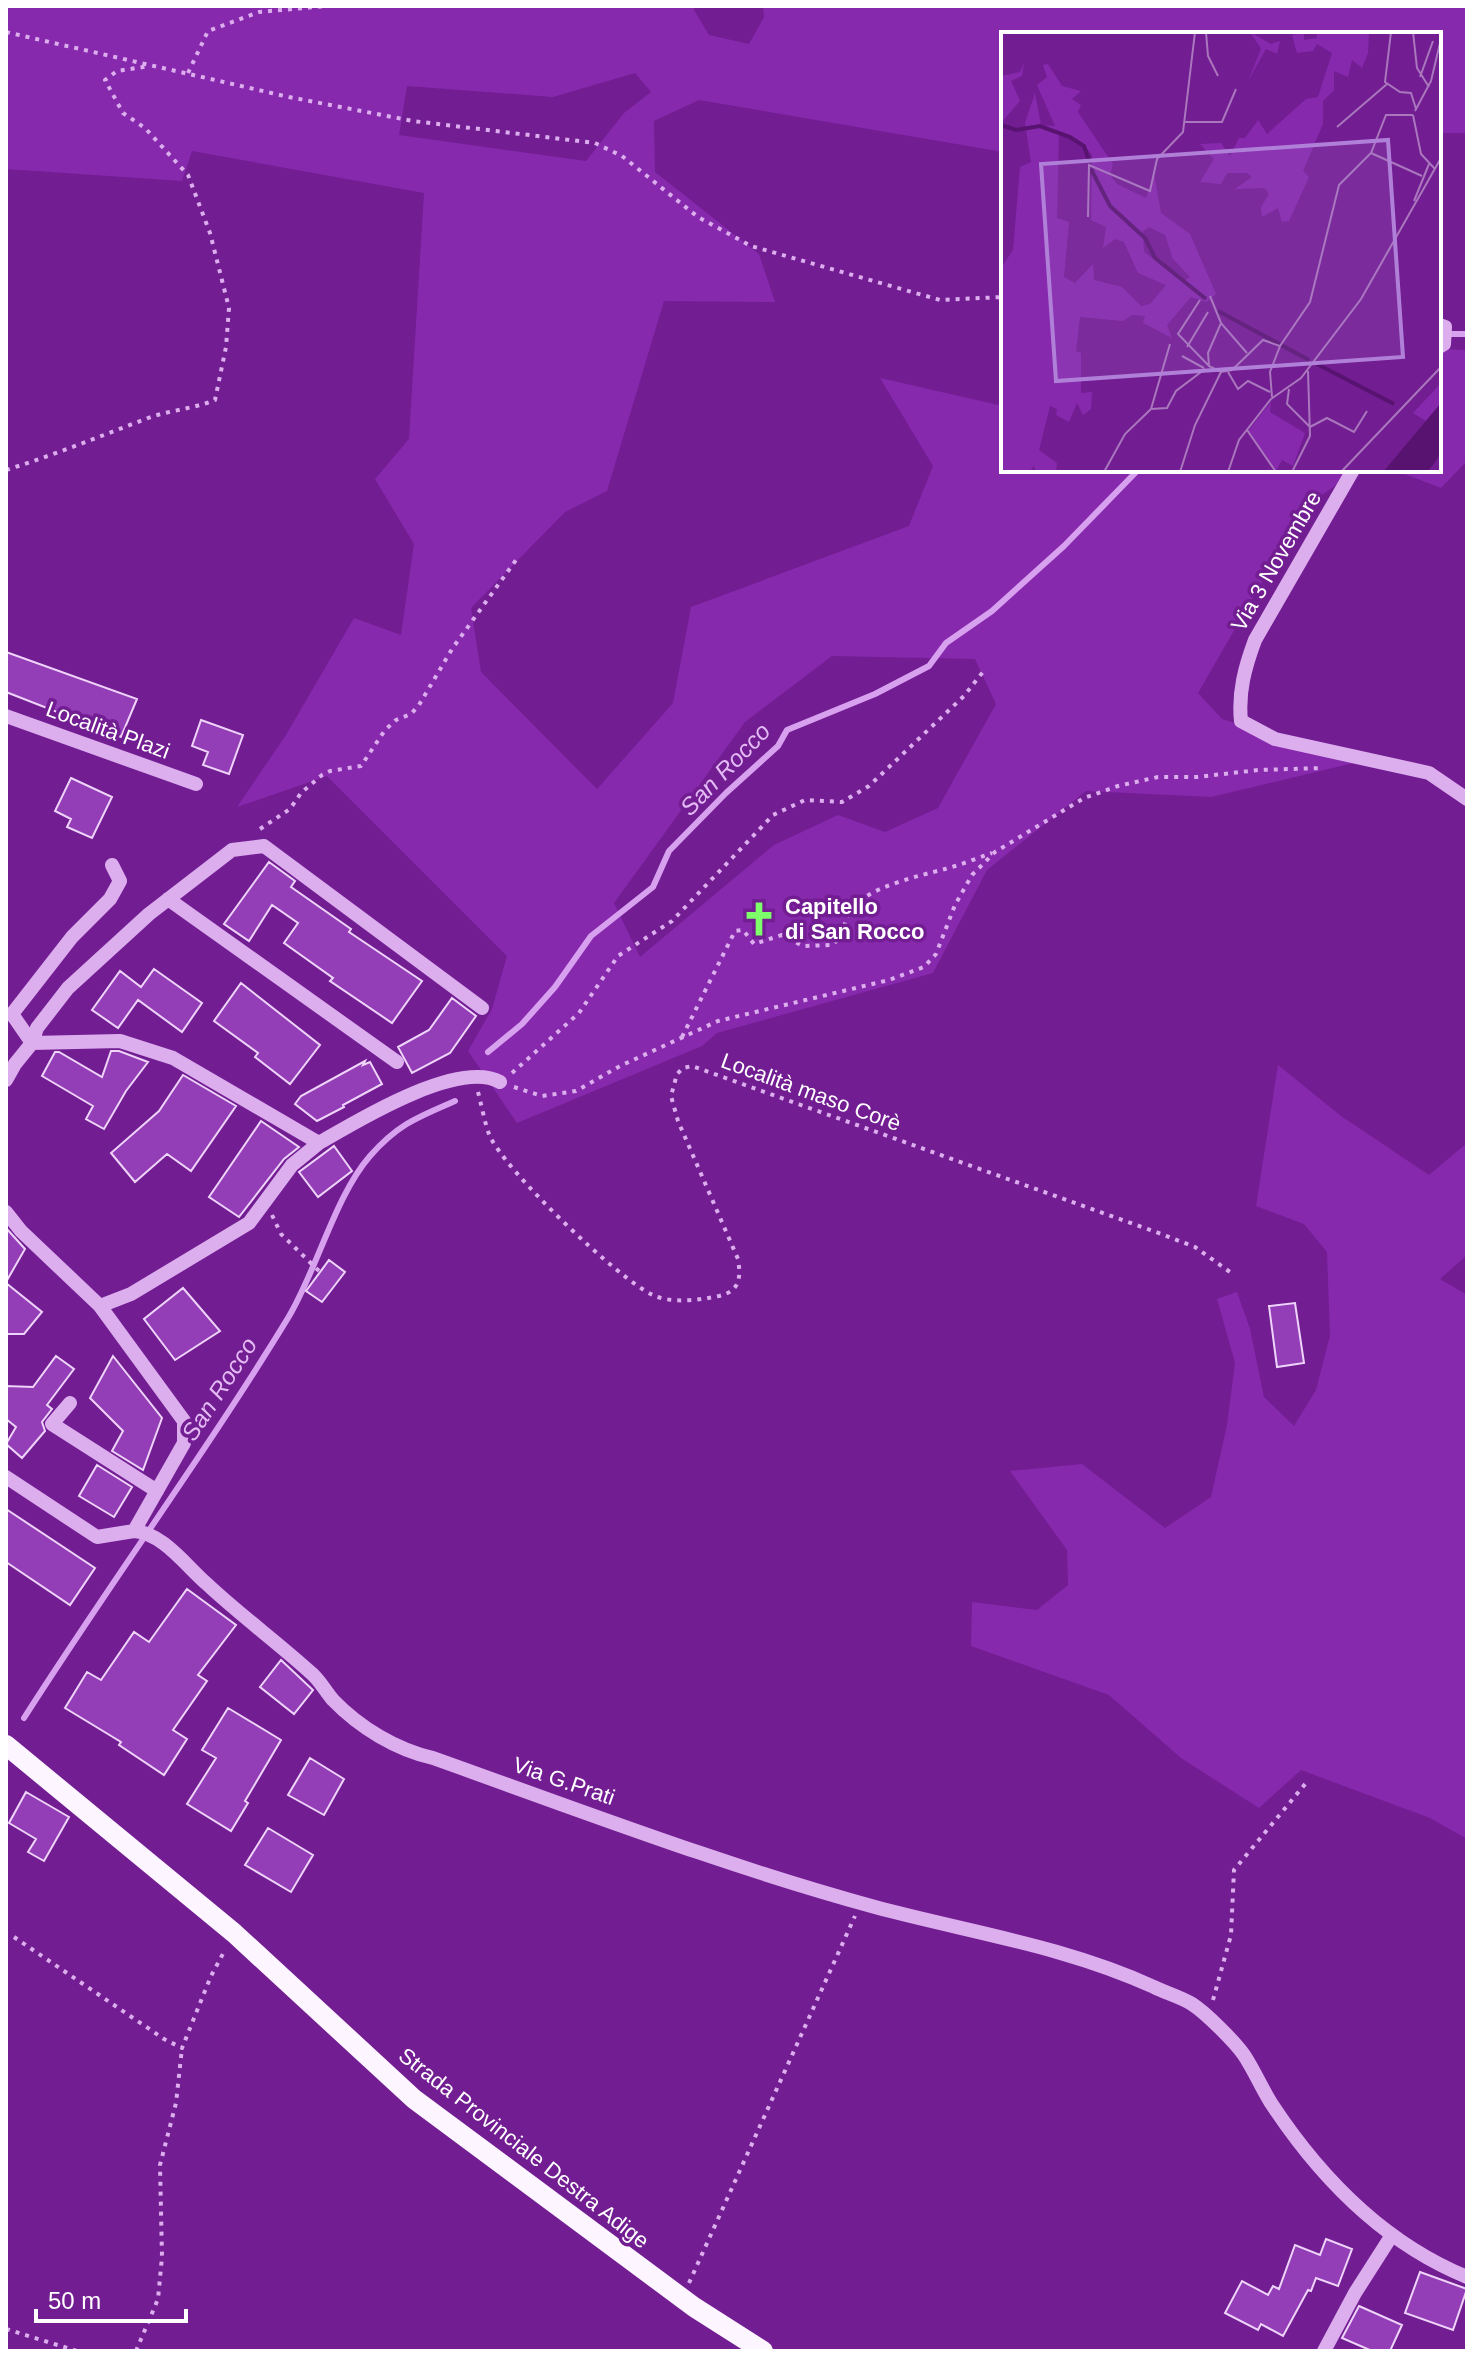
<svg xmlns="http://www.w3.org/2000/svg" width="1473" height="2357" viewBox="0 0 1473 2357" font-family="Arial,sans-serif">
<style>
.green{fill:#8729ad;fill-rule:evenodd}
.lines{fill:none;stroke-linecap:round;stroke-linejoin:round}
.stream{stroke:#d8a1f0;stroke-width:6}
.building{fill:#933db6;stroke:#efd4fa;stroke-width:2}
.path{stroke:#dcaeee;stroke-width:4;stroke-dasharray:4 6;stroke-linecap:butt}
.minor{stroke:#dcaeee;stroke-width:14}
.major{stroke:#fdf5ff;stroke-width:20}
.labels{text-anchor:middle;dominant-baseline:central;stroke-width:7;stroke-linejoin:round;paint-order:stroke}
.street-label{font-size:22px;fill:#fff;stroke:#721d92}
.poi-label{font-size:22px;font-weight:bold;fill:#fff;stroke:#721d92;text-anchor:start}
.water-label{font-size:24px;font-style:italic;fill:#e4baf5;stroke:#721d92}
.inset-river{fill:none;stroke:#581370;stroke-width:4}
.inset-road{fill:none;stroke:#aa77be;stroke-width:2}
.view{fill:#b080d9;fill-opacity:0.15;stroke:#b080d9;stroke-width:4}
.inset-edge{fill:none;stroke:#fff;stroke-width:4}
</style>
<rect width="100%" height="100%" fill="#721d92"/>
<path class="green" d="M 6,6 L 695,6 L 694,10 L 709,35 L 749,44 L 764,17 L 763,6 L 1467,6 L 1467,133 L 1439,133 L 1439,34 L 1003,34 L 1003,152 L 699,100 L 654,121 L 655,172 L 759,254 L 775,302 L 664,301 L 607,491 L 565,512 L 471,608 L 481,672 L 597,789 L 673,703 L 691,607 L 909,526 L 933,466 L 880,378 L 1003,406 L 1003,470 L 1358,470 L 1306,506 L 1198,693 L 1222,719 L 1358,762 L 1211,797 L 1086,791 L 987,870 L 933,973 L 717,1033 L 702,1046 L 517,1123 L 468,1051 L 492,1009 L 507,956 L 327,776 L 237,807 L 286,735 L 354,618 L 401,635 L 414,544 L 375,479 L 409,439 L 424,193 L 192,151 L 182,181 L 6,169 ZM 635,73 L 651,92 L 624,113 L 586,161 L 399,135 L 407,86 L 553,97 ZM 832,656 L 975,659 L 996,704 L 938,808 L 885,832 L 838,815 L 774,845 L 640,957 L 614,903 L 745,722 Z
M 1439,349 L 1467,350 L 1467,461 L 1441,488 L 1394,470 L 1439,470 Z
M 1278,1065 L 1341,1116 L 1429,1175 L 1467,1143 L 1467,1255 L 1440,1279 L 1467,1295 L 1467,1839 L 1430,1818 L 1301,1770 L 1259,1808 L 1181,1758 L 1109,1695 L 971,1646 L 972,1602 L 1037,1610 L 1068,1585 L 1067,1550 L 1010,1471 L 1082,1464 L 1165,1528 L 1211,1497 L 1227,1425 L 1235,1363 L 1217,1299 L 1237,1292 L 1250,1329 L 1264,1397 L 1294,1426 L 1316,1390 L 1330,1336 L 1327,1252 L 1304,1224 L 1256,1206 Z"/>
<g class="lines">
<path class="stream" d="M 1447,334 L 1467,334
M 488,1052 L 522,1024 L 555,987 L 591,936 L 653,887 L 669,851 L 726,793 L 778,746 L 787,730 L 875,694 L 929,666 L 946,643 L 992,611 L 1064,546 L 1138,470
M 24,1718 C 110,1583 205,1454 288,1318 C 317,1270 335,1196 370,1156 C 398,1124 418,1117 455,1101"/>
</g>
<path class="building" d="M 6,652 L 137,699 L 121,737 L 6,692 Z
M 201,720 L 243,735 L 229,774 L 203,765 L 208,752 L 192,746 Z
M 71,778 L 112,797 L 92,838 L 67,827 L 71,819 L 55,811 Z
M 269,862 L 295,881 L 291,887 L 351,929 L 349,932 L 422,981 L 392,1023 L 330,981 L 333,978 L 284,943 L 298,923 L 272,905 L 249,941 L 224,924 Z
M 154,969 L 202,1003 L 182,1032 L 138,1000 L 118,1028 L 92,1010 L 120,971 L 141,987 Z
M 241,983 L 320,1045 L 290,1084 L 255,1057 L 258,1053 L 214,1021 Z
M 452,998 L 476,1016 L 450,1053 L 412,1073 L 398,1047 L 429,1030 Z
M 111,1051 L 119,1051 L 148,1062 L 126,1091 L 104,1129 L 86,1119 L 93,1106 L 42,1076 L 55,1052 L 59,1052 L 102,1077 Z
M 365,1061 L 363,1065 L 370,1062 L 382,1084 L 343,1105 L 344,1107 L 317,1121 L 295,1104 L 301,1096 Z
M 183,1075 L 236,1106 L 191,1171 L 167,1154 L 135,1182 L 111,1153 L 159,1111 Z
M 261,1121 L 299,1147 L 284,1159 L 239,1217 L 209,1197 Z
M 334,1146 L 352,1171 L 318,1197 L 299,1172 Z
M 6,1228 L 25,1249 L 6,1282 Z
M 329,1260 L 345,1272 L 322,1302 L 306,1291 Z
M 6,1283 L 42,1312 L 24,1334 L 6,1334 Z
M 183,1288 L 220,1331 L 175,1360 L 144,1319 Z
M 1295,1303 L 1304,1363 L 1277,1367 L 1269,1306 Z
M 56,1356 L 74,1369 L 47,1405 L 52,1409 L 42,1422 L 45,1431 L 22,1458 L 6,1444 L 16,1427 L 6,1419 L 6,1386 L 33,1387 Z
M 113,1356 L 162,1418 L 143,1470 L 112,1451 L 123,1431 L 90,1398 Z
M 97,1465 L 132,1487 L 114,1517 L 79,1496 Z
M 6,1509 L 95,1568 L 70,1605 L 6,1562 Z
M 187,1589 L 236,1625 L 198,1675 L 207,1681 L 173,1730 L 187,1739 L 164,1775 L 119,1745 L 121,1742 L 65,1708 L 87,1672 L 101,1680 L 134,1632 L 149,1642 Z
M 281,1660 L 313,1690 L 294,1714 L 260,1687 Z
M 228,1708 L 281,1740 L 245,1801 L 248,1803 L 231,1831 L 187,1804 L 216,1758 L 202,1750 Z
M 310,1758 L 344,1779 L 324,1815 L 288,1795 Z
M 26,1792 L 69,1817 L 44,1861 L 28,1852 L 36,1839 L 9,1823 Z
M 268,1828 L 313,1855 L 291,1892 L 245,1865 Z
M 1326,2239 L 1352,2249 L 1338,2286 L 1316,2278 L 1311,2291 L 1308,2290 L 1283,2336 L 1261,2324 L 1258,2330 L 1225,2313 L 1242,2281 L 1268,2295 L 1273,2286 L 1279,2289 L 1295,2245 L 1320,2255 Z
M 1420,2272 L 1467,2289 L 1453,2330 L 1405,2313 Z
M 1359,2306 L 1402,2325 L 1390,2351 L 1372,2351 L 1342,2338 Z"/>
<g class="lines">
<path class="path" d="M 6,32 L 289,97 L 413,121 L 595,143 L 622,156 L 698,217 L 751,246 L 940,300 L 1003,297
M 188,73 L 208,31 L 259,12 L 327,6
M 6,470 C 54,455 101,436 148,418 C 170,410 193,409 215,400 L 226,347 L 229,308 L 210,233 L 188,175 L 145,128 L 123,113 L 105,80 L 117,71 L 150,66
M 260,829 L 290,809 L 301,793 L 322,775 L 330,771 L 361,766 L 385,730 L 396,720 L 411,714 L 419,705 L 452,649 L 516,560
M 682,1037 L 735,931 L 743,930 L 754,944 L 782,935 L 803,946 L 832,945 L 843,935 C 844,927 845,919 850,911 C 866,887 919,876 945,869 C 961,865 977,858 992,853
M 512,1073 L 579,1013 L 618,956 L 672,921 L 773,815 L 805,800 L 842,802 L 869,786 L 964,696 L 986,668
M 514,1087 L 542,1096 L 576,1091 L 620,1066 L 718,1021 L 889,980 L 924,967 L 936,954 L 955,905 L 972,875 L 995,852 L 1084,798 L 1118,786 L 1158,777 L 1197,777 L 1258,770 L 1323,768
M 478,1092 C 481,1103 485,1124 489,1134 C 502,1168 619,1280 653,1295 C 671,1304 700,1300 719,1296 C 740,1291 741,1278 738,1259 L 678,1121 L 671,1096 L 677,1074 L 683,1068 L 692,1066 L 1156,1232 L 1195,1247 L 1230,1272
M 272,1215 L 281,1234 L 320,1272
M 14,1937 L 164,2039 L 182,2048 L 211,1976 L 225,1950
M 1213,2000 L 1231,1935 L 1234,1870 L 1306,1783
M 689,2283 L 855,1916
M 6,2329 L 77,2351
M 136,2351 L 158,2299 L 162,2257 L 160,2165 L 176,2103 L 182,2048"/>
<path class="minor" d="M 1439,325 L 1445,327 L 1444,344 L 1439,347
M 1353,470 L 1255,640 C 1245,667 1238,692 1241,721 L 1275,739 L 1429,773 L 1467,799
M 6,716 L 196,784
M 168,899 L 397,1062
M 32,1043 L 37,1028 L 68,988 L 149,914 L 232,850 L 264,846 L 482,1008
M 32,1043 L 12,1014 L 72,937 L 110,899 L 120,881 L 112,865
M 6,1080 L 15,1064 L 32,1043 L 120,1041 L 173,1058 L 319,1143 L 292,1165 L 249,1223 L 131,1294 L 100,1306
M 319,1143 C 357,1121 458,1059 500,1082
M 6,1212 L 21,1231 L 100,1306 L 184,1421 L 184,1443 L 134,1531 L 97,1537 L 6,1477
M 70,1403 L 52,1424 L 157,1491
M 134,1531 C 163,1533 186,1566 207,1584 C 240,1615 277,1642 310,1672 C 320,1680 325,1691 333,1700 C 360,1728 397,1750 433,1758 C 579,1810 725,1866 875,1907 C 968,1932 1065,1946 1154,1987 C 1166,1993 1181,1997 1192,2004 C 1206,2013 1235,2042 1244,2055 C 1254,2070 1261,2087 1271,2103 C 1319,2176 1384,2243 1467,2277
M 1324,2351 L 1355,2293 L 1392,2235"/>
<path class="major" d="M 6,1745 L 234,1933 L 414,2099 L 694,2307 L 763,2351"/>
</g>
<defs>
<g id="church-bare" transform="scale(2.76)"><path d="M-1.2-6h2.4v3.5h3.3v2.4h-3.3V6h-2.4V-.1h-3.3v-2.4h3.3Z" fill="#7ffe6c" stroke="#721d92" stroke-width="2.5" paint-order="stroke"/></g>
</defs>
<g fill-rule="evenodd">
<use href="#church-bare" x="759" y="919"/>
</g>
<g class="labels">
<g class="street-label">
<text transform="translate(1276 561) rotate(-60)">Via 3 Novembre</text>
<text transform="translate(108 730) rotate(20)">Località Plazi</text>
<text transform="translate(811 1092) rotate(20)">Località maso Corè</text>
<text transform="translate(564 1781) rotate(19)">Via G.Prati</text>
<text transform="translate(524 2148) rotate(38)">Strada Provinciale Destra Adige</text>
</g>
<g class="poi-label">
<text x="785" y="906">Capitello<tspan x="785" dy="25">di San Rocco</tspan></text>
</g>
<g class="water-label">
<text transform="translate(725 769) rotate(-46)">San Rocco</text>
<text transform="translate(219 1389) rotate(-57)">San Rocco</text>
</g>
</g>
<g transform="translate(1001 32)">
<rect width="440" height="440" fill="#721d92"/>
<path d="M 249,0 L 270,12 L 279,9 L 276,22 L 265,17 L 247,49 L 260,17 ZM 303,0 L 303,8 L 316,6 L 316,0 L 368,0 L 367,21 L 361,36 L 351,28 L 347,45 L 333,39 L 333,58 L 322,69 L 322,92 L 302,139 L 308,145 L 288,189 L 281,190 L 277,176 L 261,185 L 260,175 L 268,162 L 263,156 L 234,157 L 251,145 L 246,141 L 226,141 L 220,152 L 199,150 L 213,127 L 199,112 L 220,111 L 229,124 L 238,106 L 244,106 L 257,88 L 266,102 L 305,67 L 317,65 L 331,21 L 316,12 L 312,19 L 296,21 L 291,3 ZM 23,31 L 21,44 L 10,49 L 19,69 L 0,91 L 0,44 L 19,40 ZM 47,32 L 61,54 L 80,59 L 71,67 L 80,73 L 77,80 L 112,132 L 109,143 L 116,152 L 145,166 L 153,141 L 160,181 L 189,202 L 215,262 L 205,270 L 190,265 L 166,293 L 171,306 L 142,291 L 144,284 L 131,283 L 122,289 L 79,285 L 75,319 L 80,321 L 80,361 L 91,360 L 90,377 L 82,383 L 76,371 L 68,390 L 55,383 L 56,377 L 49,374 L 38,418 L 56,431 L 55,440 L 35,440 L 33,434 L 28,440 L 0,440 L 0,236 L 12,218 L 19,135 L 30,130 L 24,91 L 34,61 L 40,93 L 54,94 L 36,53 L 46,45 L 42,33 ZM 58,102 L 81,111 L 91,123 L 90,188 L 105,195 L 102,216 L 114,207 L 123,210 L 137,241 L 165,253 L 149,272 L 140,274 L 121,255 L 93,248 L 92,232 L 74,251 L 63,245 L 68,190 L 56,186 ZM 148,195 L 164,203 L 172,227 L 189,245 L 182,249 L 143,220 L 142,199 ZM 440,351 L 440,371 L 425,389 L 412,381 ZM 270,370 L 269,380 L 304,401 L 292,434 L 281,428 L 275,439 L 247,399 Z" fill="#8729ad" fill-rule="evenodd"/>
<path d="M 440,371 L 440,421 L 432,433 L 426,440 L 382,440 Z" fill="#581370"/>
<path class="inset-river" d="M 0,93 L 15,98 L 39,94 L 69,105 L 83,114 L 89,131M 90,137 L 109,174 L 144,206 L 154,226 L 205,267M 217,279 L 308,328M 316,332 L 393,372"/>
<path class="inset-road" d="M 205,0 L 207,24 L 217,44M 390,0 L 384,50 L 399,60 L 410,61 L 415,77M 412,0 L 416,36 L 428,55M 419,45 L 432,9M 414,79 L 430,49 L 440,7M 412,83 L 420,122 L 434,137M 184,90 L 221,90 L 235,57M 336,95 L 386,52M 370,121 L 421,144M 413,169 L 428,132M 87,185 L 88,133 L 149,159 L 156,127 L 182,100 L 194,0M 209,264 L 220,291M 199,268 L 177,302 L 208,334M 279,314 L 309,270 L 338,153 L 370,121 L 385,83 L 412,83M 186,315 L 207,280M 181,324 L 203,336M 220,340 L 231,338 L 262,308 L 279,314 L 269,340 L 271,365M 220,340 L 208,334 L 207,321 L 220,291 L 246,321M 227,340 L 237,357 L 247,349 L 269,360M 288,357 L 286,372 L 309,395M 150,377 L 166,376 L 175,359 L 204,337M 150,377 L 169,312M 309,395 L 326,386 L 353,400 L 366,379M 246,398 L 275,440M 103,440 L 124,402 L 150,377M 179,440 L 194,393 L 220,340M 227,440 L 238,408 L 270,367 L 300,346 L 360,267 L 440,126M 291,440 L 309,404 L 307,339M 340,440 L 440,335"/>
<path class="view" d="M 387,108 L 402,325 L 55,349 L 40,132 Z"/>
<rect width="440" height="440" class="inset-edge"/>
</g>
<rect width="1473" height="2357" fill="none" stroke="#ffffff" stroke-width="16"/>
<path d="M36 2309v12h150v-12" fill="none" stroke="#ffffff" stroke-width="4"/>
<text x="48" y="2309" font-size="24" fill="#ffffff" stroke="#721d92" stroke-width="6" paint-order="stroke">50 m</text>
</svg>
